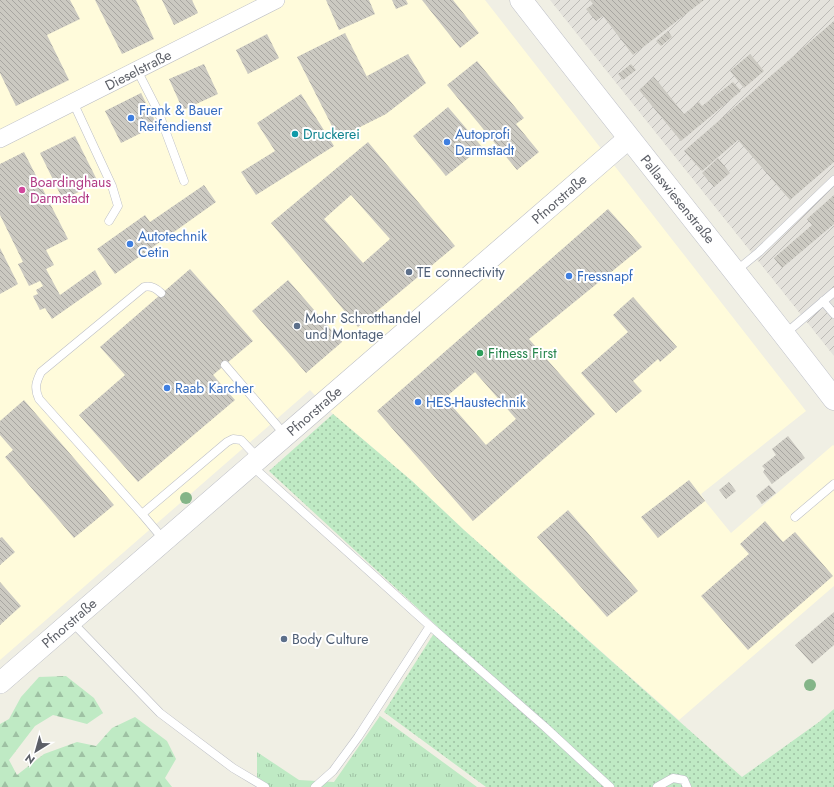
<svg xmlns="http://www.w3.org/2000/svg" width="834" height="787" viewBox="0 0 834 787" font-family="Jost,sans-serif">
<style>
.commercial{fill:#fffbdb}
.industrial{fill:url(#industrial-furrows)}
.grass{fill:url(#grass-tufts)}
.forest{fill:url(#forest-firs)}
.park{fill:url(#park-dots)}
.building{fill:url(#building-back-hatch);fill-rule:evenodd}
.lines{fill:none;stroke-linecap:round;stroke-linejoin:round}
.service-casing{stroke:#bcbec5;stroke-width:9}
.minor-casing{stroke:#bcbec5;stroke-width:18}
.tertiary-casing{stroke:#bcbec5;stroke-width:22}
.secondary-casing{stroke:#bdbfc7;stroke-width:23}
.service{stroke:#fff;stroke-width:8}
.minor{stroke:#fff;stroke-width:17}
.tertiary{stroke:#fff;stroke-width:21}
.secondary{stroke:#fff;stroke-width:22}
.tree{fill:#84b588}
.shop-dot{fill:#3f7fe0;stroke:#fff;stroke-width:1.5}
.culture-dot{fill:#0f9aa8;stroke:#fff;stroke-width:1.5}
.hotel-dot{fill:#d1479c;stroke:#fff;stroke-width:1.5}
.service-dot{fill:#5c6f8a;stroke:#fff;stroke-width:1.5}
.leisure-dot{fill:#2e9e5b;stroke:#fff;stroke-width:1.5}
.labels{text-anchor:middle;dominant-baseline:central;stroke-width:4;stroke-linejoin:round;paint-order:stroke}
.street-label{font-size:14px;fill:#5c5f67;stroke:#fff}
.shop-label{font-size:14px;fill:#366cbe;stroke:#fff;text-anchor:start}
.culture-label{font-size:14px;fill:#0d838f;stroke:#fff;text-anchor:start}
.hotel-label{font-size:14px;fill:#b23c85;stroke:#fff;text-anchor:start}
.service-label{font-size:14px;fill:#4e5e75;stroke:#fff;text-anchor:start}
.leisure-label{font-size:14px;fill:#27864d;stroke:#fff;text-anchor:start}
</style>
<defs>
<pattern id="industrial-furrows" width="10" height="10" patternUnits="userSpaceOnUse"><rect width="10" height="10" fill="#e4e2dc"/><path d="M-1 1l2-2M0 10L10 0M9 11l2-2" fill="none" stroke="#bcbab6"/></pattern>
<pattern id="grass-tufts" width="24" height="20" patternUnits="userSpaceOnUse"><rect width="24" height="20" fill="#bfeac4"/><path d="M3 7l-1-3M5 7V3M7 7l1-3M15 17l-1-3M17 17v-4M19 17l1-3" fill="none" stroke="#9ec1a3"/></pattern>
<pattern id="forest-firs" width="22" height="20" patternUnits="userSpaceOnUse"><rect width="22" height="20" fill="#bfeac4"/><path d="M5 1l3.5 6h-7zM16 11l3.5 6h-7z" fill="#9ec1a3"/></pattern>
<pattern id="park-dots" width="8" height="8" patternUnits="userSpaceOnUse"><rect width="8" height="8" fill="#bfeac4"/><path d="M2 2h.1M6 6h.1" fill="none" stroke="#9ec1a3" stroke-width="1.8" stroke-linecap="round"/></pattern>
<pattern id="building-back-hatch" width="6" height="6" patternUnits="userSpaceOnUse"><rect width="6" height="6" fill="#cbc9c1"/><path d="M-1 5l2 2M0 0l6 6M5-1l2 2" fill="none" stroke="#a8a6a1"/></pattern>
</defs>
<rect width="100%" height="100%" fill="#f0efe4"/>
<path class="commercial" d="M 0,0 L 485,0 L 806,411 L 701,494 L 705,501 L 731,533 L 833,445 L 834,446 L 834,586 L 679,720 L 464,530 L 412,481 L 333,414 L 310,390 L 0,660 Z"/>
<path class="industrial" d="M 550,0 L 834,0 L 834,356 Z"/>
<path class="grass" d="M 380,716 L 477,787 L 257,787 L 257,752 L 299,780 L 334,782 Z"/>
<path class="forest" d="M 66,676 L 94,698 L 103,713 L 87,724 L 53,715 L 35,726 L 9,760 L 17,775 L 44,754 L 77,742 L 96,746 L 112,728 L 135,717 L 167,741 L 176,759 L 165,778 L 172,787 L 0,787 L 0,724 L 9,719 L 21,697 L 39,677 Z"/>
<path class="park" d="M 333,414 L 412,481 L 464,530 L 742,777 L 819,722 L 834,709 L 834,787 L 486,787 L 384,712 L 438,627 L 269,471 Z"/>
<path class="building" d="M 0,0 L 70,0 L 80,19 L 47,35 L 69,80 L 16,106 L 0,73 Z
M 95,0 L 136,0 L 154,39 L 122,54 Z
M 162,0 L 192,0 L 198,13 L 174,25 Z
M 326,0 L 369,0 L 375,14 L 339,30 Z
M 392,0 L 406,0 L 408,4 L 396,9 Z
M 422,0 L 453,0 L 479,33 L 460,48 Z
M 590,0 L 704,0 L 633,55 L 603,16 L 596,21 L 586,9 L 593,4 Z
M 834,21 L 834,162 L 790,200 L 738,140 L 702,171 L 684,151 Z
M 668,31 L 672,37 L 661,46 L 656,41 Z
M 345,33 L 370,83 L 367,76 L 408,54 L 426,83 L 386,114 L 338,138 L 297,57 Z
M 267,34 L 279,58 L 248,74 L 236,50 Z
M 750,54 L 764,71 L 744,88 L 730,71 Z
M 477,61 L 524,118 L 516,124 L 539,152 L 517,170 L 447,85 Z
M 204,64 L 218,94 L 183,110 L 169,79 Z
M 631,64 L 636,70 L 623,80 L 618,74 Z
M 654,77 L 684,114 L 699,102 L 702,106 L 733,82 L 741,91 L 681,141 L 639,90 Z
M 141,93 L 157,125 L 121,143 L 105,111 Z
M 301,94 L 334,146 L 256,195 L 241,172 L 275,151 L 257,123 Z
M 448,107 L 482,147 L 446,176 L 413,136 Z
M 75,136 L 98,182 L 63,200 L 40,153 Z
M 368,142 L 455,246 L 358,327 L 271,223 ZM 351,195 L 390,239 L 363,263 L 324,219 Z
M 24,152 L 68,239 L 46,250 L 54,265 L 46,269 L 60,295 L 95,270 L 102,284 L 52,319 L 45,308 L 40,310 L 33,296 L 38,294 L 36,290 L 43,286 L 40,281 L 29,286 L 18,264 L 23,262 L 0,215 L 0,164 Z
M 718,158 L 730,173 L 714,187 L 702,173 Z
M 204,185 L 216,202 L 115,274 L 97,249 L 145,215 L 150,222 Z
M 834,195 L 834,224 L 782,268 L 774,258 L 812,225 L 807,219 Z
M 608,209 L 642,247 L 529,339 L 595,414 L 473,521 L 377,411 ZM 475,372 L 516,419 L 486,445 L 445,398 Z
M 0,248 L 18,284 L 0,294 Z
M 190,269 L 253,341 L 213,375 L 235,400 L 138,482 L 79,415 L 125,375 L 100,347 Z
M 288,280 L 342,342 L 306,373 L 252,311 Z
M 633,297 L 677,347 L 660,362 L 658,359 L 633,381 L 642,391 L 616,413 L 581,373 L 628,332 L 613,315 Z
M 24,400 L 114,505 L 74,538 L 5,457 L 13,450 L 0,435 L 0,421 Z
M 788,436 L 805,458 L 772,484 L 763,472 L 765,469 L 762,466 L 776,455 L 772,449 Z
M 689,480 L 705,501 L 658,538 L 641,517 Z
M 729,482 L 736,491 L 726,499 L 719,490 Z
M 769,485 L 776,493 L 762,504 L 756,496 Z
M 568,510 L 638,591 L 607,617 L 537,537 Z
M 765,521 L 783,542 L 795,532 L 833,576 L 748,650 L 701,596 L 749,554 L 740,544 Z
M 2,537 L 15,552 L 0,565 L 0,538 Z
M 0,582 L 21,606 L 0,625 Z
M 834,612 L 834,645 L 812,664 L 795,645 Z"/>
<g class="lines">
<g class="service-casing">
<path id="service" d="M 137,70 L 158,111 L 184,181
M 73,102 L 112,186 L 118,206 L 109,221
M 736,271 L 759,252 L 834,180
M 823,301 L 834,314
M 785,334 L 834,292
M 225,365 L 286,436
M 252,466 L 430,626 L 545,727 L 610,787
M 142,514 L 39,399 C 34,388 36,382 41,372 L 144,287 C 151,285 156,288 161,293
M 795,517 L 834,484
M 164,540 L 142,514 L 227,442 L 233,439 L 241,440 L 259,459
M 72,622 L 160,713 L 233,768 L 265,787
M 315,787 L 333,771 L 358,737 L 430,626
M 657,787 L 673,778 L 684,780 L 687,787"/>
</g>
<g class="minor-casing">
<path id="minor" d="M 0,139 L 276,0"/>
</g>
<g class="tertiary-casing">
<path id="tertiary" d="M 0,683 L 629,138"/>
</g>
<g class="secondary-casing">
<path id="secondary" d="M 521,0 C 625,134 731,265 834,399"/>
</g>
<use href="#service" class="service"/>
<use href="#minor" class="minor"/>
<use href="#tertiary" class="tertiary"/>
<use href="#secondary" class="secondary"/>
</g>
<g class="tree">
<circle cx="186" cy="498" r="6"/>
<circle cx="810" cy="685" r="6"/>
</g>
<g class="shop-dot">
<circle cx="131" cy="118" r="4"/>
<circle cx="447" cy="142" r="4"/>
<circle cx="130" cy="244" r="4"/>
<circle cx="569" cy="276" r="4"/>
<circle cx="167" cy="388" r="4"/>
<circle cx="418" cy="402" r="4"/>
</g>
<circle class="culture-dot" cx="295" cy="134" r="4"/>
<circle class="hotel-dot" cx="22" cy="190" r="4"/>
<g class="service-dot">
<circle cx="409" cy="272" r="4"/>
<circle cx="297" cy="326" r="4"/>
<circle cx="284" cy="639" r="4"/>
</g>
<circle class="leisure-dot" cx="480" cy="353" r="4"/>
<g class="labels">
<g class="street-label">
<text transform="translate(138 70) rotate(-27)">Dieselstraße</text>
<text transform="translate(559 199) rotate(-41)">Pfnorstraße</text>
<text transform="translate(678 199) rotate(51)">Pallaswiesenstraße</text>
<text transform="translate(314 411) rotate(-41)">Pfnorstraße</text>
<text transform="translate(69 623) rotate(-41)">Pfnorstraße</text>
</g>
<g class="shop-label">
<text x="139" y="110">Frank &amp; Bauer<tspan x="139" dy="16">Reifendienst</tspan></text>
<text x="455" y="134">Autoprofi<tspan x="455" dy="16">Darmstadt</tspan></text>
<text x="138" y="236">Autotechnik<tspan x="138" dy="16">Cetin</tspan></text>
<text x="577" y="276">Fressnapf</text>
<text x="175" y="388">Raab Karcher</text>
<text x="426" y="402">HES-Haustechnik</text>
</g>
<g class="culture-label">
<text x="303" y="134">Druckerei</text>
</g>
<g class="hotel-label">
<text x="30" y="182">Boardinghaus<tspan x="30" dy="16">Darmstadt</tspan></text>
</g>
<g class="service-label">
<text x="417" y="272">TE connectivity</text>
<text x="305" y="318">Mohr Schrotthandel<tspan x="305" dy="16">und Montage</tspan></text>
<text x="292" y="639">Body Culture</text>
</g>
<g class="leisure-label">
<text x="488" y="353">Fitness First</text>
</g>
</g>
<g transform="translate(36 751) rotate(217)" stroke="#ffffff" stroke-width="3" paint-order="stroke">
<path d="M0-3L7 15L0 10L-7 15Z" fill="#5c5f67"/>
<text y="-6" font-size="11" font-weight="bold" text-anchor="middle" fill="#5c5f67">N</text>
</g>
</svg>
